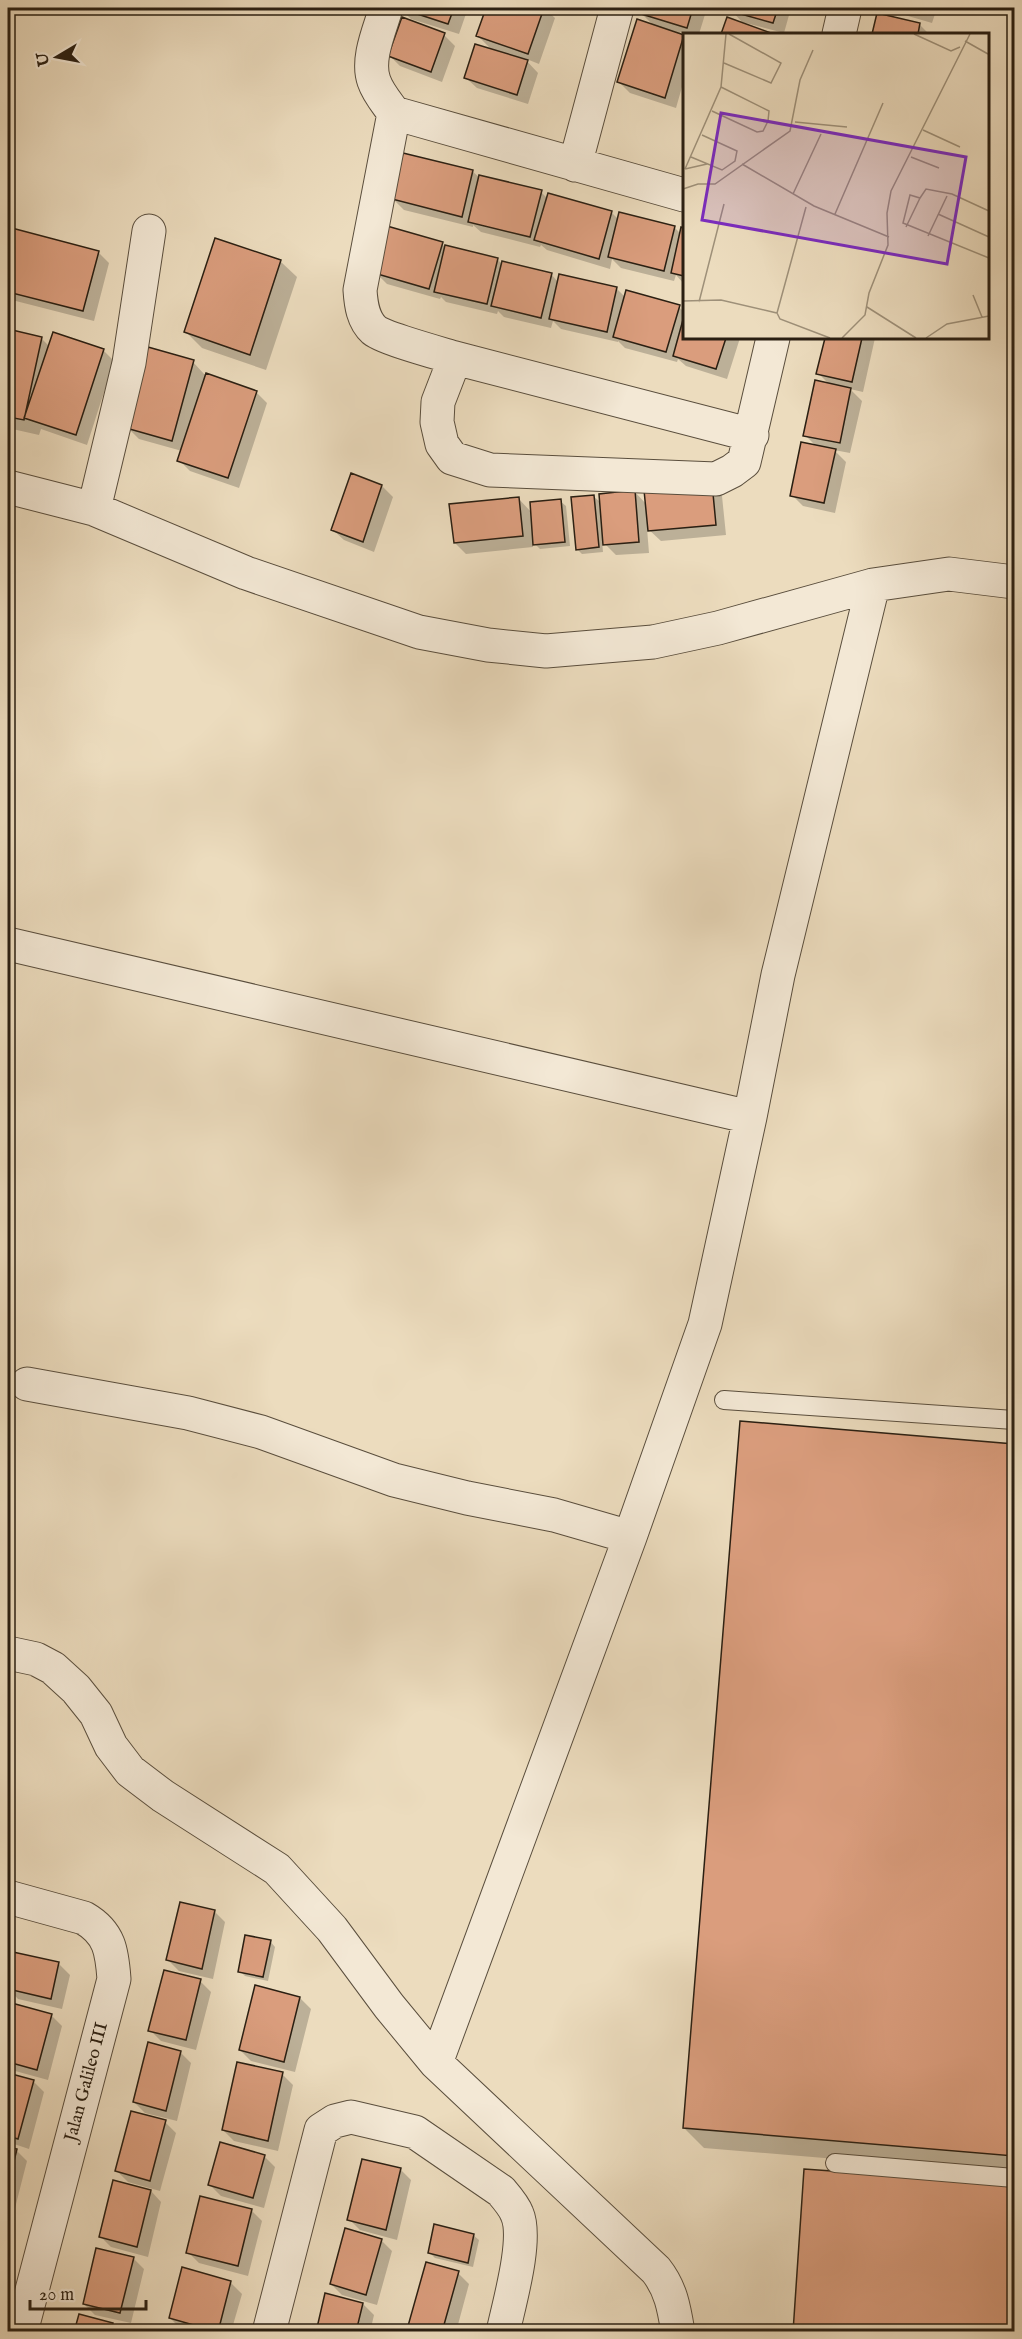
<svg xmlns="http://www.w3.org/2000/svg" width="1022" height="2339" viewBox="0 0 1022 2339" font-family="'IM FELL English',serif">
<style>
.shadow{fill:#0003}
.building{fill:#da9d7d;stroke:#2a1f12;stroke-width:1.5}
.lines{fill:none;stroke-linecap:round;stroke-linejoin:round}
.lane-casing{stroke:#5a4e3d;stroke-width:20}
.street-casing{stroke:#5a4e3d;stroke-width:35}
.lane{stroke:#f3e8d5;stroke-width:18}
.street{stroke:#f3e8d5;stroke-width:33}
.labels{text-anchor:middle;dominant-baseline:central;stroke-width:4.5;stroke-linejoin:round;paint-order:stroke}
.street-label{font-size:18px;fill:#2a1f12;stroke:#f3e8d5}
.inset-road{fill:none;stroke:#9e9079;stroke-width:1.5}
.view{fill:#7b2cbf;fill-opacity:0.15;stroke:#7b2cbf;stroke-width:3}
.inset-edge{fill:none;stroke:#2a1f12;stroke-width:3}
</style>
<rect width="100%" height="100%" fill="#ecdcbe"/>
<filter id="stains"><feTurbulence type="fractalNoise" baseFrequency=".00333" numOctaves="4"/><feColorMatrix values="0 0 0 0 .2 0 0 0 0 .09 0 0 0 0 .02 0 0 0 .5 -.17"/></filter>
<radialGradient id="worn" r=".72"><stop offset=".6" stop-color="#630" stop-opacity="0"/><stop offset="1" stop-color="#630" stop-opacity=".3"/></radialGradient>
<path class="shadow" d="M 400,8 L 468,8 L 459,34 L 411,19 Z
M 487,8 L 544,8 L 555,18 L 539,64 L 524,58 L 538,73 L 528,104 L 477,88 L 466,78 L 493,51 L 478,36 Z
M 641,8 L 707,8 L 699,34 L 680,32 L 684,37 L 684,80 L 676,108 L 630,93 L 619,82 L 654,26 L 640,12 Z
M 732,8 L 791,8 L 784,33 L 742,22 L 732,11 Z
M 887,8 L 937,8 L 932,23 L 891,11 Z
M 878,15 L 920,25 L 929,34 L 874,34 Z
M 728,19 L 771,34 L 723,34 Z
M 444,35 L 455,46 L 442,82 L 400,66 L 389,55 Z
M 472,171 L 480,178 L 541,192 L 548,199 L 611,212 L 619,220 L 674,227 L 681,234 L 682,229 L 684,230 L 684,284 L 676,275 L 674,281 L 621,268 L 612,259 L 610,269 L 547,250 L 541,245 L 540,247 L 481,232 L 473,225 L 473,227 L 404,210 L 393,199 Z
M 8,228 L 98,252 L 109,263 L 94,321 L 8,299 Z
M 442,244 L 445,247 L 497,259 L 503,265 L 551,274 L 558,282 L 560,275 L 617,289 L 625,297 L 679,307 L 684,312 L 684,338 L 740,338 L 727,379 L 686,366 L 678,359 L 677,362 L 625,348 L 618,341 L 618,342 L 561,329 L 553,321 L 551,328 L 504,317 L 498,311 L 497,314 L 446,302 L 441,297 L 440,299 L 387,284 L 376,273 Z
M 280,261 L 297,277 L 266,370 L 202,348 L 186,332 Z
M 8,331 L 41,338 L 50,347 L 103,350 L 114,361 L 87,445 L 41,429 L 39,435 L 8,428 Z
M 826,338 L 875,338 L 863,392 L 850,389 L 862,401 L 850,453 L 834,450 L 846,462 L 835,513 L 803,506 L 792,495 L 817,447 L 805,435 L 830,385 L 818,373 Z
M 193,362 L 204,374 L 256,392 L 267,403 L 239,488 L 190,471 L 179,460 L 182,451 L 139,439 L 128,428 Z
M 711,485 L 722,496 L 726,535 L 661,541 L 647,528 L 649,553 L 616,555 L 602,541 L 603,552 L 582,554 L 577,549 L 593,496 L 599,501 L 600,512 L 602,512 L 635,492 L 647,505 Z
M 382,486 L 393,497 L 374,552 L 344,540 L 333,530 Z
M 518,498 L 532,513 L 560,501 L 566,506 L 570,546 L 540,549 L 533,542 L 533,547 L 466,554 L 455,543 Z
M 741,1423 L 1014,1445 L 1014,2174 L 704,2148 L 684,2128 Z
M 214,1911 L 225,1922 L 213,1979 L 179,1971 L 168,1960 Z
M 270,1941 L 275,1947 L 268,1981 L 245,1976 L 240,1971 Z
M 14,1954 L 59,1964 L 70,1975 L 62,2009 L 18,1999 L 8,1988 Z
M 200,1981 L 211,1992 L 196,2050 L 161,2041 L 150,2030 Z
M 300,1998 L 311,2009 L 295,2072 L 251,2061 L 240,2050 Z
M 9,2004 L 51,2015 L 62,2026 L 48,2080 L 8,2069 Z
M 180,2052 L 191,2063 L 177,2121 L 145,2113 L 134,2102 Z
M 8,2074 L 33,2081 L 44,2092 L 29,2149 L 8,2142 Z
M 282,2074 L 293,2085 L 278,2151 L 234,2141 L 223,2130 Z
M 165,2122 L 176,2133 L 160,2191 L 128,2182 L 117,2171 Z
M 8,2148 L 16,2150 L 27,2161 L 14,2212 L 8,2210 Z
M 264,2156 L 275,2167 L 264,2208 L 221,2196 L 210,2185 Z
M 400,2169 L 411,2180 L 397,2240 L 360,2230 L 349,2219 Z
M 1014,2186 L 1014,2332 L 794,2332 Z
M 151,2191 L 161,2202 L 148,2257 L 111,2247 L 100,2236 Z
M 251,2210 L 262,2221 L 248,2276 L 199,2263 L 188,2252 Z
M 8,2232 L 13,2237 L 8,2255 Z
M 473,2235 L 479,2240 L 473,2267 L 435,2258 L 429,2252 Z
M 381,2240 L 392,2251 L 377,2305 L 342,2295 L 331,2284 Z
M 133,2258 L 144,2269 L 131,2323 L 95,2315 L 84,2304 Z
M 183,2269 L 231,2283 L 242,2294 L 231,2332 L 191,2332 L 181,2329 L 170,2318 Z
M 458,2273 L 469,2284 L 456,2332 L 415,2332 L 409,2326 Z
M 363,2304 L 374,2315 L 370,2332 L 318,2332 Z
M 112,2325 L 119,2332 L 76,2332 Z"/>
<path class="building" d="M 399,8 L 454,8 L 448,24 Z
M 486,8 L 544,8 L 528,54 L 476,36 Z
M 640,8 L 693,8 L 687,28 L 638,13 Z
M 731,8 L 778,8 L 773,23 L 730,11 Z
M 901,8 L 923,8 L 921,14 Z
M 877,13 L 920,23 L 918,34 L 872,34 Z
M 402,17 L 445,33 L 431,72 L 388,56 Z
M 727,17 L 771,33 L 771,34 L 721,34 Z
M 637,19 L 684,35 L 665,98 L 617,82 Z
M 475,44 L 528,60 L 517,95 L 464,78 Z
M 403,153 L 473,170 L 462,217 L 392,199 Z
M 479,175 L 542,190 L 530,237 L 468,222 Z
M 548,193 L 612,211 L 599,259 L 534,240 Z
M 619,212 L 675,226 L 664,271 L 608,257 Z
M 387,226 L 443,242 L 429,289 L 374,273 Z
M 8,227 L 99,251 L 83,311 L 8,292 Z
M 681,227 L 684,228 L 684,276 L 671,273 Z
M 215,238 L 281,260 L 250,355 L 184,332 Z
M 445,245 L 498,258 L 487,304 L 434,292 Z
M 502,261 L 552,273 L 541,318 L 491,306 Z
M 559,274 L 617,287 L 607,332 L 549,319 Z
M 626,290 L 680,305 L 666,352 L 613,337 Z
M 684,316 L 684,338 L 726,338 L 716,369 L 673,356 Z
M 8,329 L 42,337 L 24,420 L 8,417 Z
M 53,332 L 104,349 L 76,435 L 24,418 Z
M 825,338 L 862,338 L 852,382 L 816,374 Z
M 148,347 L 194,360 L 172,441 L 126,428 Z
M 206,373 L 257,391 L 228,478 L 177,461 Z
M 815,380 L 851,388 L 840,443 L 803,436 Z
M 801,442 L 836,449 L 824,503 L 790,496 Z
M 351,473 L 382,485 L 363,542 L 331,530 Z
M 712,483 L 716,525 L 648,531 L 644,490 Z
M 635,490 L 639,542 L 603,545 L 599,494 Z
M 594,495 L 599,547 L 576,550 L 571,497 Z
M 519,497 L 523,536 L 454,543 L 449,504 Z
M 561,499 L 565,542 L 533,545 L 530,502 Z
M 740,1421 L 1014,1444 L 1014,2156 L 683,2128 Z
M 180,1902 L 215,1910 L 202,1969 L 166,1960 Z
M 245,1935 L 271,1940 L 263,1977 L 238,1972 Z
M 13,1952 L 59,1962 L 51,1999 L 8,1989 L 8,1977 Z
M 164,1970 L 201,1979 L 186,2040 L 148,2031 Z
M 255,1985 L 300,1997 L 284,2062 L 239,2050 Z
M 8,2002 L 52,2014 L 37,2070 L 8,2062 Z
M 148,2042 L 181,2051 L 166,2111 L 133,2102 Z
M 237,2062 L 283,2072 L 268,2141 L 222,2130 Z
M 8,2073 L 34,2080 L 18,2139 L 8,2136 Z
M 131,2111 L 166,2120 L 150,2181 L 115,2171 Z
M 220,2142 L 265,2155 L 253,2198 L 208,2185 Z
M 8,2147 L 17,2149 L 8,2185 Z
M 362,2159 L 401,2168 L 386,2230 L 347,2220 Z
M 804,2169 L 1014,2184 L 1014,2332 L 793,2332 Z
M 113,2180 L 151,2190 L 137,2247 L 99,2237 Z
M 200,2196 L 252,2209 L 238,2266 L 186,2253 Z
M 434,2224 L 474,2234 L 468,2263 L 428,2253 Z
M 345,2228 L 382,2239 L 366,2295 L 330,2284 Z
M 96,2248 L 134,2257 L 120,2313 L 83,2304 Z
M 426,2262 L 459,2271 L 442,2332 L 426,2332 L 408,2326 Z
M 182,2267 L 231,2281 L 218,2332 L 169,2318 Z
M 325,2293 L 363,2303 L 356,2332 L 316,2332 Z
M 79,2314 L 113,2323 L 110,2332 L 74,2332 Z"/>
<g class="lines">
<g class="lane-casing">
<path id="lane" d="M 724,1400 L 1014,1420
M 835,2163 L 1014,2178"/>
</g>
<g class="street-casing">
<path id="street" d="M 386,8 C 380,29 366,59 374,81 C 378,93 387,103 394,113 L 360,290 C 361,305 363,320 374,330 C 380,337 442,354 455,358 L 438,402 L 437,422 L 442,444 L 452,458 L 490,470 L 716,479 L 732,471 L 744,462 L 773,338
M 839,34 L 845,8
M 394,113 L 684,195
M 575,165 L 617,8
M 455,358 L 752,435
M 8,487 L 94,509 L 246,573 L 419,632 L 488,645 L 546,651 L 653,642 L 718,628 L 873,585 L 949,574 L 1014,582
M 94,509 L 129,363 L 149,231
M 8,944 L 750,1117
M 27,1384 L 188,1413 L 261,1432 L 394,1480 L 467,1498 L 554,1515 L 630,1537
M 8,1653 L 36,1659 L 53,1668 L 76,1689 L 96,1714 L 111,1746 L 130,1771 L 163,1796 L 277,1869 L 332,1929 L 389,2006 L 436,2063 L 656,2270 C 671,2289 674,2308 678,2332
M 8,1897 L 84,1918 C 110,1933 112,1952 114,1979 L 21,2332
M 436,2063 L 630,1537 L 705,1324 L 750,1117 L 778,975 L 873,585
M 269,2332 L 321,2130 L 335,2121 L 351,2117 L 415,2132 L 501,2191 C 507,2198 514,2206 517,2214 C 528,2239 509,2304 503,2332"/>
</g>
<use href="#lane" class="lane"/>
<use href="#street" class="street"/>
</g>
<g class="labels">
<g class="street-label">
<text transform="translate(87 2082) rotate(-75)">Jalan Galileo III</text>
</g>
</g>
<g transform="translate(683 33)">
<rect width="306" height="306" fill="#ecdcbe"/>
<path class="inset-road" d="M 231,1 L 268,18 L 277,14M 282,8 L 305,21M 41,30 L 88,50 L 98,30 L 46,1M 29,78 L 74,99 L 80,98 L 85,88 L 86,78 L 38,54M 112,89 L 164,94M 240,97 L 277,114M 8,124 L 39,137 L 52,128 L 54,118 L 19,102M 228,124 L 256,135M 59,131 L 131,173 L 206,204M 2,136 L 38,54 L 43,1M 2,136 L 24,131M 0,156 L 15,151 L 32,151 L 107,98 L 117,47 L 130,17M 110,161 L 138,101M 306,178 L 269,161 L 243,156 L 237,165 L 227,162 L 220,190 L 306,225M 152,181 L 200,70M 255,181 L 306,204M 223,194 L 237,165M 245,203 L 264,163M 290,262 L 299,284M 0,268 L 38,267 L 94,280 L 123,174M 16,269 L 41,171M 184,274 L 233,305M 94,280 L 97,286 L 147,305M 159,305 L 182,282 L 186,260 L 205,212 L 204,180 L 208,158 L 287,1M 243,305 L 264,291 L 306,283"/>
<path class="view" d="M 38,80 L 283,124 L 264,231 L 19,187 Z"/>
<rect width="306" height="306" class="inset-edge"/>
</g>
<rect width="1022" height="2339" fill="none" stroke="#ecdcbe" stroke-width="30"/>
<rect x="9" y="9" width="1004" height="2321" fill="none" stroke="#2a1f12" stroke-width="3"/>
<rect x="15" y="15" width="992" height="2309" fill="none" stroke="#2a1f12" stroke-width="1.5"/>
<g transform="translate(57 57) rotate(260)" stroke="#f3e8d5" stroke-width="4.5" paint-order="stroke">
<path d="M0-4.5L10 22L0 15L-10 22Z" fill="#2a1f12"/>
<text y="-9" font-size="16" font-weight="bold" text-anchor="middle" fill="#2a1f12">U</text>
</g>
<path d="M30 2300v9h116v-9" fill="none" stroke="#2a1f12" stroke-width="3"/>
<text x="39" y="2300" font-size="18" fill="#2a1f12" stroke="#f3e8d5" stroke-width="4.5" paint-order="stroke">20 m</text>
<rect width="100%" height="100%" filter="url(#stains)"/>
<rect width="100%" height="100%" fill="url(#worn)"/>
</svg>
